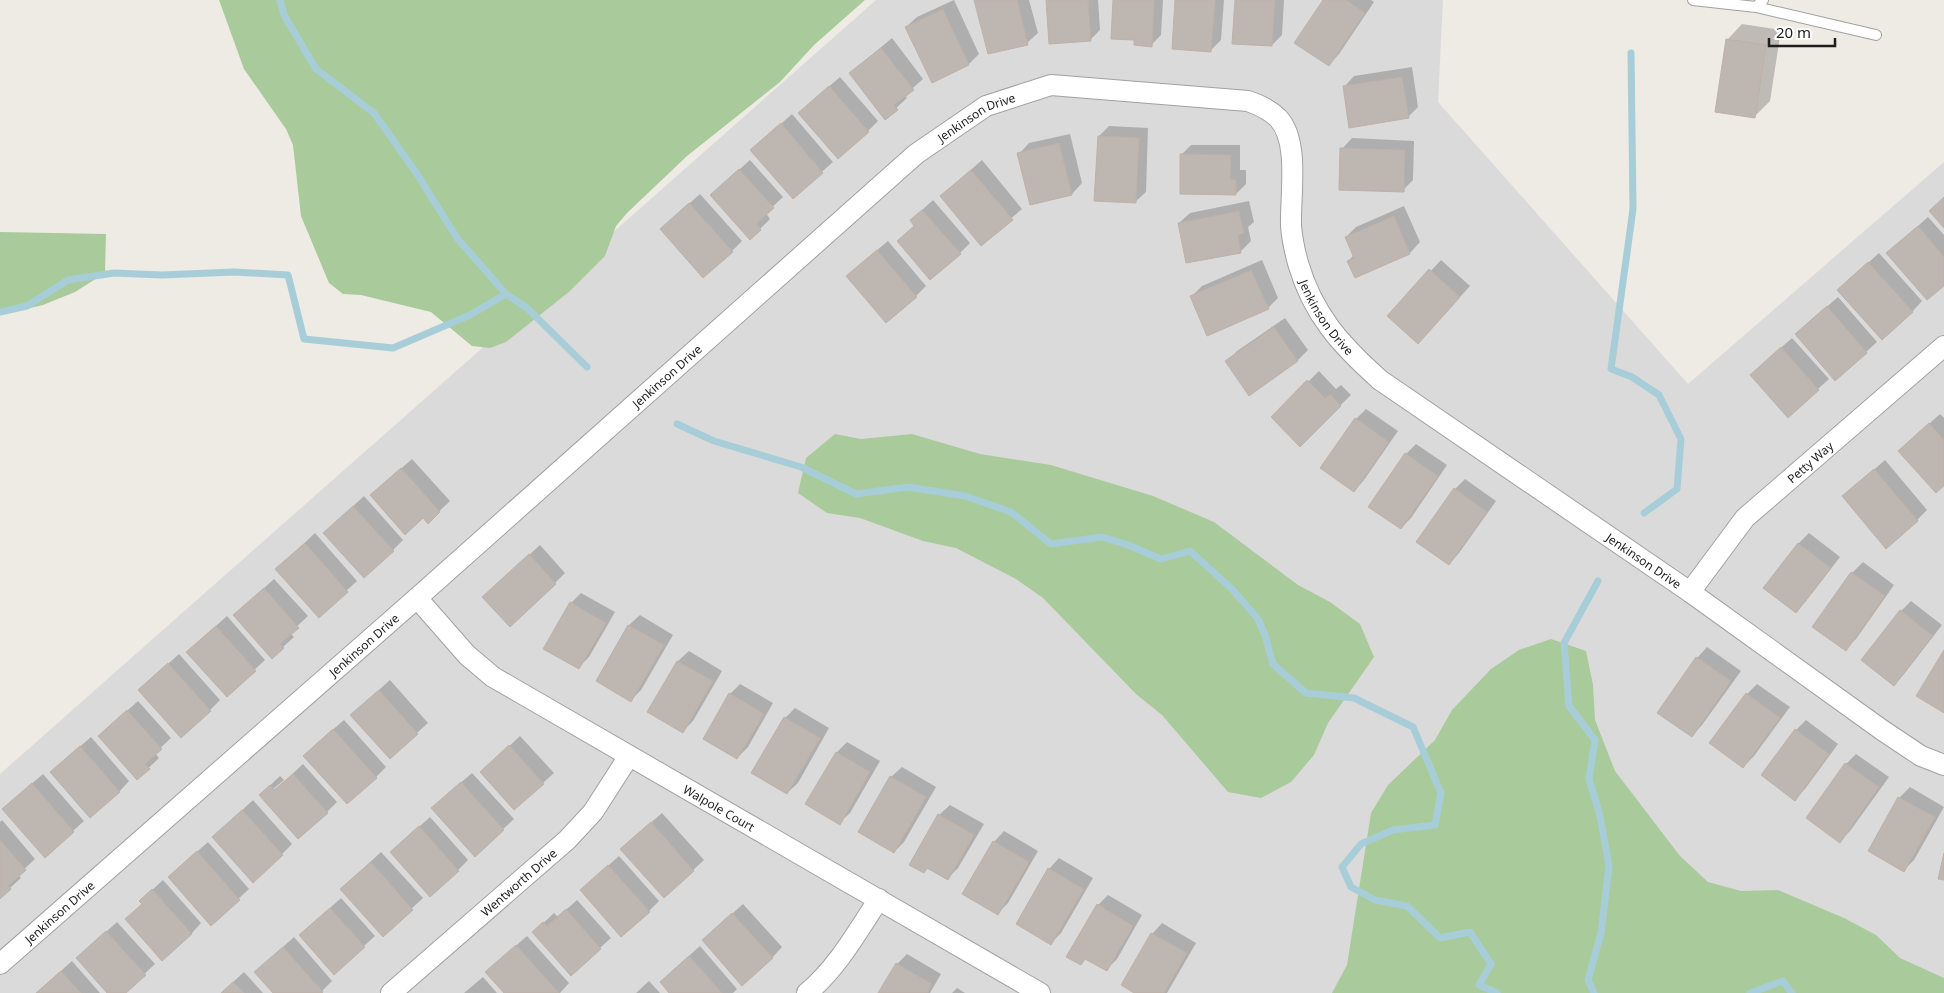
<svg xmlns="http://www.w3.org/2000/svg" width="1944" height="993" viewBox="0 0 1944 993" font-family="'Noto Sans',sans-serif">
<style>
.residential{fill:#dbdada}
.forest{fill:#a9ca9b}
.shadow{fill:#0003}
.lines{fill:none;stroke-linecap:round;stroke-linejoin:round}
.stream{stroke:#a7ced8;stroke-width:7}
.building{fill:#beb6b0;stroke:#beb1a7}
.lane-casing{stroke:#a1a1a1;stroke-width:12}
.street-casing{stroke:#a1a1a1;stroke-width:22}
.lane{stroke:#fff;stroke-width:10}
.street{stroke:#fff;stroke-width:20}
.labels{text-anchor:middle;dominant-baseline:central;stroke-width:5;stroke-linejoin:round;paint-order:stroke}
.street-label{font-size:12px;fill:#1d1d1d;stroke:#fff}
</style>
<rect width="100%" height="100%" fill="#eeeae4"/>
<path class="residential" d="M 876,0 L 1443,0 L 1438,102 L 1688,384 L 1944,162 L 1944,993 L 0,993 L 0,774 Z"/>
<path class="forest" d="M 219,0 L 865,0 L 814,45 L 780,82 L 687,156 L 627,213 L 616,226 L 605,256 L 570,291 L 506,342 L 490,348 L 472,346 L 431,312 L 361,295 L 343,294 L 329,283 L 301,216 L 293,145 L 286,129 L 244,69 Z
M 0,232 L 106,234 L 105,273 L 75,292 L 43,305 L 0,315 Z
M 835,434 L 861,439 L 912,434 L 980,454 L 1051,465 L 1153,496 L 1214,522 L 1298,585 L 1330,602 L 1360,624 L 1374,657 L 1328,723 L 1314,755 L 1291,782 L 1261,798 L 1228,792 L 1162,715 L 1136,694 L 1043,598 L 1016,579 L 956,548 L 923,541 L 860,518 L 827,513 L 798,493 L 806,458 Z
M 1551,639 L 1586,651 L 1593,685 L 1595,720 L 1615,771 L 1680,856 L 1708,882 L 1741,891 L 1778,890 L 1844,918 L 1876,935 L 1900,958 L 1944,978 L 1944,993 L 1332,993 L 1347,965 L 1371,813 L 1388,785 L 1435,740 L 1452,710 L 1491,669 L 1519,650 Z"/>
<path class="shadow" d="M 954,0 L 979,54 L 969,64 L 932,81 L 906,27 L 917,17 Z
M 976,0 L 1029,0 L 1038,33 L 1027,43 Z
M 1048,0 L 1098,0 L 1100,30 L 1090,40 Z
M 1115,0 L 1163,0 L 1161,35 L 1151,45 L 1135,39 Z
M 1176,0 L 1224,0 L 1221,40 L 1211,50 Z
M 1237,0 L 1284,0 L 1282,35 L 1272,45 Z
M 1324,0 L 1371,0 L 1374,2 L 1339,54 L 1329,65 Z
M 1742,24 L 1781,30 L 1770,101 L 1754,117 L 1727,40 Z
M 892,38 L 923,79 L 905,95 L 907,98 L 885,118 L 850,73 Z
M 1412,67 L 1418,107 L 1408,117 L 1344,87 L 1354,76 Z
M 840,77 L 878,121 L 868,131 L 810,103 Z
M 792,114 L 833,162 L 793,197 L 752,150 Z
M 1109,126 L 1148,128 L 1146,192 L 1135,202 L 1099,136 Z
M 1070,134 L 1082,183 L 1072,194 L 1019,154 L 1029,143 Z
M 1352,138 L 1414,141 L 1413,180 L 1403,190 L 1342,149 Z
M 1191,145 L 1240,145 L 1240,170 L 1246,170 L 1246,184 L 1236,194 L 1181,155 Z
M 750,160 L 783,197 L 766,213 L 770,219 L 760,229 L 722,185 Z
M 982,160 L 1022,209 L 981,244 L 941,196 Z
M 700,194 L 742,241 L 732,251 L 672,219 Z
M 933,200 L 970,243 L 960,253 L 915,225 L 911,220 Z
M 1249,201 L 1254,222 L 1248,227 L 1251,241 L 1241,251 L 1187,262 L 1179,223 L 1190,213 Z
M 1404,206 L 1420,242 L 1410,253 L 1355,277 L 1348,261 L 1354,255 L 1346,237 L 1356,227 Z
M 1928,217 L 1944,235 L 1944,284 L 1888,253 Z
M 888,241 L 926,286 L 916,296 L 858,266 Z
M 1879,253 L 1922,301 L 1912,312 L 1849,280 Z
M 1262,260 L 1278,298 L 1268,308 L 1191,297 L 1202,286 Z
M 1441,260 L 1470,286 L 1428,332 L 1389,316 Z
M 1838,297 L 1877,342 L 1866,352 L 1807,324 Z
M 1285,318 L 1308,350 L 1298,360 L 1249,394 L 1227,362 L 1237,351 Z
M 1792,338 L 1829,379 L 1788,416 L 1762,365 Z
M 1319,371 L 1336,389 L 1341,385 L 1351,395 L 1300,445 L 1273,417 Z
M 1366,409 L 1398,431 L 1364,480 L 1354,491 L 1356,419 Z
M 1940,414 L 1944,418 L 1944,484 L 1910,441 Z
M 1416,444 L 1447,465 L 1411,518 L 1401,528 L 1406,454 Z
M 412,459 L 450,501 L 428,522 L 382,485 Z
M 1885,460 L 1927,510 L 1917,520 L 1844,496 Z
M 1465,479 L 1496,501 L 1459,553 L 1449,564 L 1455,489 Z
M 364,496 L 403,540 L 393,550 L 335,523 Z
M 315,533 L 357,581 L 319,616 L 277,569 Z
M 1809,533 L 1840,557 L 1806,601 L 1796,611 L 1765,588 L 1799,543 Z
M 540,545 L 565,573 L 555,583 L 494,587 Z
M 1863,562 L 1894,585 L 1856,639 L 1845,649 L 1814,626 L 1852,573 Z
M 274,579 L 308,616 L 290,633 L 294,637 L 272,657 L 245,605 Z
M 581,593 L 615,612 L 589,657 L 578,668 L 571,603 Z
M 1911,601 L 1942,625 L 1904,674 L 1894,684 L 1901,611 Z
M 640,615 L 673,635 L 641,690 L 631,700 L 597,681 L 629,625 Z
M 227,616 L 265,660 L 227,695 L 198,642 Z
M 1707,647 L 1741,671 L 1702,725 L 1692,736 L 1659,712 L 1697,658 Z
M 689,651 L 722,671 L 693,721 L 683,731 L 649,712 L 678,661 Z
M 179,654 L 220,700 L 210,710 L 150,680 Z
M 390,680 L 428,723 L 390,757 L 362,705 Z
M 740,684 L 773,703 L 748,747 L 737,758 L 730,694 Z
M 1757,684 L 1790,707 L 1754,756 L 1743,767 L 1711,743 L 1747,694 Z
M 138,701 L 171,738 L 155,753 L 159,758 L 137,779 L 110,726 Z
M 795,708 L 829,728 L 798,783 L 787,793 L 785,718 Z
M 344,720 L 386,767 L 376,777 L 315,745 Z
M 1806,720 L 1838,744 L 1805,789 L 1794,799 L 1796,730 Z
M 520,736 L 554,773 L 514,809 L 492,762 Z
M 91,737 L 129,781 L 119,792 L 62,762 Z
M 847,742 L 880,761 L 850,813 L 839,823 L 807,804 L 837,752 Z
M 1856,754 L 1889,777 L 1850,831 L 1840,841 L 1846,764 Z
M 303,764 L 337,802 L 327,812 L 260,795 L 280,776 L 284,780 L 273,789 L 273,792 Z
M 902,767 L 936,787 L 904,842 L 894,852 L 891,777 Z
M 472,773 L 514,819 L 503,829 L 443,798 Z
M 43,774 L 84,821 L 45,856 L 14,799 Z
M 1910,787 L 1944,807 L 1914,860 L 1904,870 L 1870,851 L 1899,798 Z
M 253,800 L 292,844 L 282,854 L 224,827 Z
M 950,805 L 984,824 L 958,868 L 948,878 L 929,867 L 924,872 L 939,815 Z
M 662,813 L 704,860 L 664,897 L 632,839 Z
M 430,817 L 468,860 L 458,870 L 391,852 Z
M 2,820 L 35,859 L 18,875 L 21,878 L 0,897 L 0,822 Z
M 1004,831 L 1038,851 L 1008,903 L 998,913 L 964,894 L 994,842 Z
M 208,842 L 249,889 L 211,924 L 180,867 Z
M 381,852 L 423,898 L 383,935 L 341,889 Z
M 619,856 L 659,901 L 649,911 L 592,880 Z
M 1059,858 L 1093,878 L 1061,933 L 1051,943 L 1049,869 Z
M 163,880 L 201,923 L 191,934 L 143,903 L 151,891 Z
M 1108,895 L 1142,915 L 1117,959 L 1106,970 L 1086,958 L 1080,964 L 1098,905 Z
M 341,898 L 375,936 L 334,973 L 311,925 Z
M 577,900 L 611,938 L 571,974 L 534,932 L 554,913 L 558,917 Z
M 743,904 L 782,947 L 772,958 L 714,930 Z
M 117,922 L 155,964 L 124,993 L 109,993 L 88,948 Z
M 1162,923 L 1196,943 L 1167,993 L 1136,993 L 1122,985 L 1152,934 Z
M 527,936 L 569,983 L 560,993 L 505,993 L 497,962 Z
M 294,937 L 332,981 L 320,993 L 275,993 L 266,962 Z
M 700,946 L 737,989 L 733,993 L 671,993 L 671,972 Z
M 907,954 L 941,974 L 930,993 L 880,993 L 897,964 Z
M 72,961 L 100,993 L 37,993 L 43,987 Z
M 244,972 L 263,993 L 221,993 Z
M 483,977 L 497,993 L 464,993 Z
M 649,981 L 660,993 L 636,993 Z
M 957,988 L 965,993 L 952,993 Z"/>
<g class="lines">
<path class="stream" d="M 280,0 L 284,15 L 316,69 L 374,113 L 417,174 L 457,238 L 506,294
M 1631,53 L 1633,209 L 1611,369 L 1632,377 L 1659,395 L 1681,439 L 1677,489 L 1644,513
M 0,312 L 27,306 L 68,280 L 114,273 L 162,275 L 234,272 L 288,275 L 304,339 L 393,348 L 470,315 L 506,294 L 527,308 L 587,367
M 677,424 L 714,441 L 801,467 L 856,494 L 908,487 L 965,496 L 1011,512 L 1051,544 L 1102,537 L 1128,545 L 1161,559 L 1190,551 L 1232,589 L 1258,619 L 1265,635 L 1273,664 L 1306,693 L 1354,698 L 1413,727 L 1441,793 L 1435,825 L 1393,830 L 1361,844 L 1342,867 L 1351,887 L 1375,900 L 1407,906 L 1440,938 L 1470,932 L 1491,964 L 1479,985 L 1497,993
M 1594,993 L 1588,980 L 1601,933 L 1609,866 L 1600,816 L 1589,779 L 1595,740 L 1569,706 L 1564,643 L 1598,581
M 1750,993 L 1783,981 L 1792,993"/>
</g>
<path class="building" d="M 974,0 L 1017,0 L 1028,45 L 988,54 Z
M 1046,0 L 1088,0 L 1091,41 L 1049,44 Z
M 1113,0 L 1154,0 L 1152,47 L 1134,45 L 1134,40 L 1111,39 Z
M 1175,0 L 1215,0 L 1211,52 L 1172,49 Z
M 1235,0 L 1275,0 L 1272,46 L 1232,44 Z
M 1323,0 L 1346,0 L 1365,13 L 1329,66 L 1294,43 Z
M 943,9 L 969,65 L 932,83 L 905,27 Z
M 1726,39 L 1766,45 L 1755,118 L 1715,112 Z
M 881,48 L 914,90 L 894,105 L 898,110 L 885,120 L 849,73 Z
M 1402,77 L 1409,118 L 1349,128 L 1343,86 Z
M 829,86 L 869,132 L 838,159 L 798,113 Z
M 781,123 L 823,173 L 793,199 L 750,150 Z
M 1098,136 L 1139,138 L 1136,203 L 1094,201 Z
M 1059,143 L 1072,195 L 1030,205 L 1017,153 Z
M 1340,148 L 1405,150 L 1404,192 L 1339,190 Z
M 1180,154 L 1231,155 L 1230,179 L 1236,180 L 1236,195 L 1180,194 Z
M 739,169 L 774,208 L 756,224 L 761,230 L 750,240 L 710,195 Z
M 971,170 L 1013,220 L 981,246 L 940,196 Z
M 1944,197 L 1944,228 L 1929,211 Z
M 689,203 L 733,252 L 703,278 L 660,229 Z
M 922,210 L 961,254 L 930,280 L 897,241 L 914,226 L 910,220 Z
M 1239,211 L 1244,233 L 1238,235 L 1241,253 L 1186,263 L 1178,223 Z
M 1394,216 L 1410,254 L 1355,278 L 1347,261 L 1354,258 L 1345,237 Z
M 1918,226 L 1944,257 L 1944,286 L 1927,300 L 1886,253 Z
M 877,250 L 917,297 L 886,323 L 846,276 Z
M 1868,262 L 1913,312 L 1882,340 L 1837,290 Z
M 1429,269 L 1460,297 L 1418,344 L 1387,316 Z
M 1251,270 L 1269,309 L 1207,336 L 1190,296 Z
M 1827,306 L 1867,353 L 1835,381 L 1795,334 Z
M 1274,327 L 1298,361 L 1249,396 L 1225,361 Z
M 1781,347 L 1819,390 L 1788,418 L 1750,375 Z
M 1307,380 L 1325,398 L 1330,394 L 1341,406 L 1300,447 L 1271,417 Z
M 1355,418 L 1389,442 L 1354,492 L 1320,468 Z
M 1929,423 L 1944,440 L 1944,486 L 1936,493 L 1898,451 Z
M 1405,453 L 1438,476 L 1401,529 L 1368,507 Z
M 401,468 L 440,512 L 428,524 L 423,518 L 405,535 L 370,495 Z
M 1874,469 L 1918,521 L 1886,549 L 1842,496 Z
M 1454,488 L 1487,512 L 1449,565 L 1416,542 Z
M 353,506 L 394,551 L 364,578 L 323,533 Z
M 305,543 L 348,592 L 319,618 L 275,569 Z
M 1798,543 L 1831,568 L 1796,613 L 1763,588 Z
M 529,554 L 556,584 L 510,627 L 482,597 Z
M 1851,572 L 1885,596 L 1846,651 L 1812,627 Z
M 264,588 L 299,628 L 280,644 L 284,648 L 272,659 L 233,615 Z
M 570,602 L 606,623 L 579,669 L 543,649 Z
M 1900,610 L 1933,636 L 1894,686 L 1861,660 Z
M 628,625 L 664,645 L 631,702 L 596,681 Z
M 216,626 L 256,671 L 227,697 L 186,652 Z
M 1944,650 L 1944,713 L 1916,696 Z
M 1696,657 L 1731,681 L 1692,737 L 1657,713 Z
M 677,661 L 713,681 L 683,733 L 647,712 Z
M 168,663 L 211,711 L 181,738 L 138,690 Z
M 379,690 L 418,734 L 390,759 L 350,715 Z
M 729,693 L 764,714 L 737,759 L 703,739 Z
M 1746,693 L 1780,718 L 1743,768 L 1709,743 Z
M 127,710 L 162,749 L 145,764 L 150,769 L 137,780 L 98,736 Z
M 784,717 L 820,738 L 787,794 L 751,773 Z
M 333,729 L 377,778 L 347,804 L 303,756 Z
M 1795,729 L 1829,754 L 1795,801 L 1761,775 Z
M 509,745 L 544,784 L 514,810 L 480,772 Z
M 80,746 L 120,792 L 90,818 L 50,772 Z
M 836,752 L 870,772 L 840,825 L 805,804 Z
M 1845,763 L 1879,787 L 1840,843 L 1806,818 Z
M 293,774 L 328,813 L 298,839 L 259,795 L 270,785 L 274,790 Z
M 890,776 L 926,797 L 894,853 L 858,832 Z
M 461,782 L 504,830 L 475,857 L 431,808 Z
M 32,783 L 74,832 L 45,858 L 2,809 Z
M 1898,797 L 1935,817 L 1904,872 L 1868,851 Z
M 242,810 L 283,855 L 253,883 L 212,837 Z
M 938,814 L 974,835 L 948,880 L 927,868 L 924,873 L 909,865 Z
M 651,822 L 694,871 L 664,898 L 620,849 Z
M 419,826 L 459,871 L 430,897 L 390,852 Z
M 0,840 L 26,870 L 8,886 L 11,889 L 0,899 Z
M 993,841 L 1029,862 L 998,915 L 962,894 Z
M 197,851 L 240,900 L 211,926 L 168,877 Z
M 1944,853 L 1944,880 L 1938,879 Z
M 371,862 L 413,910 L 383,937 L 340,889 Z
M 608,865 L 650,912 L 621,937 L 580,890 Z
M 1048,868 L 1084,889 L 1051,945 L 1016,924 Z
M 152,889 L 192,934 L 162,961 L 125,919 L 142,904 L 139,901 Z
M 1097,904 L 1133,926 L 1107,971 L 1085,959 L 1081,965 L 1066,957 Z
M 330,908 L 365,947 L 334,975 L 299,935 Z
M 566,909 L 601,949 L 571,976 L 532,932 L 543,922 L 547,926 Z
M 732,913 L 773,958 L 742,986 L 702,940 Z
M 106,931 L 146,975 L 126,993 L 107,993 L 76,958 Z
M 1151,933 L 1187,953 L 1164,993 L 1134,993 L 1121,985 Z
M 516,945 L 559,993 L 504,993 L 485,972 Z
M 283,947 L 323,992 L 322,993 L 273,993 L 254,972 Z
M 689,956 L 722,993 L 669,993 L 660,982 Z
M 896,963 L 932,984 L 927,993 L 878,993 Z
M 61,971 L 81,993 L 36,993 Z
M 233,982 L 244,993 L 221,993 Z"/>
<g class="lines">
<g class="lane-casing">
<path id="lane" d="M 1693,0 L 1756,7 L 1763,0
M 1756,7 L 1876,35"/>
</g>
<g class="street-casing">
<g id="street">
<path id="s1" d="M 1690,592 L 1745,518 L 1944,346"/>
<path id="s2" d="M 417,598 L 467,655 L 493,677 L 1040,993"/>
<path id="s3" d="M 0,964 L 417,598 L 916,154 L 986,106 L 1051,85 L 1248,101 C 1259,105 1269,109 1278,118 C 1300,141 1290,195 1291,226 C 1292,238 1295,252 1298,263 C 1313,315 1341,345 1380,380 L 1690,592 L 1882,730 L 1921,756 L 1944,765"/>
<path id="s4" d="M 391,993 L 567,840 L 593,812 L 629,756"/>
<path d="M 807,993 C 838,967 857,932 879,899"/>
</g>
</g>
<use href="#lane" class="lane"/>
<use href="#street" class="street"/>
</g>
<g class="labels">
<g class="street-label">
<text stroke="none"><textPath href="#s3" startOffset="1294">Jenkinson Drive</textPath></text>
<text stroke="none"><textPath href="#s3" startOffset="1819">Jenkinson Drive</textPath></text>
<text stroke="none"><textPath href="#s3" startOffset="889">Jenkinson Drive</textPath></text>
<text stroke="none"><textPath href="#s1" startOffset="178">Petty Way</textPath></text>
<text stroke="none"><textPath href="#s3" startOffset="2222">Jenkinson Drive</textPath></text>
<text stroke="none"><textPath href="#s3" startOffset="484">Jenkinson Drive</textPath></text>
<text stroke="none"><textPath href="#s2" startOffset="371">Walpole Court</textPath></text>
<text stroke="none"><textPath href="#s4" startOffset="169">Wentworth Drive</textPath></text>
<text stroke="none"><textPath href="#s3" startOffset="79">Jenkinson Drive</textPath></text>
</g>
</g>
<path d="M1769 38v8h66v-8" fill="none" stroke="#1d1d1d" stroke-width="2.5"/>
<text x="1776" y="38" font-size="15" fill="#1d1d1d" stroke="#ffffff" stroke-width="4" paint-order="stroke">20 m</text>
</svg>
